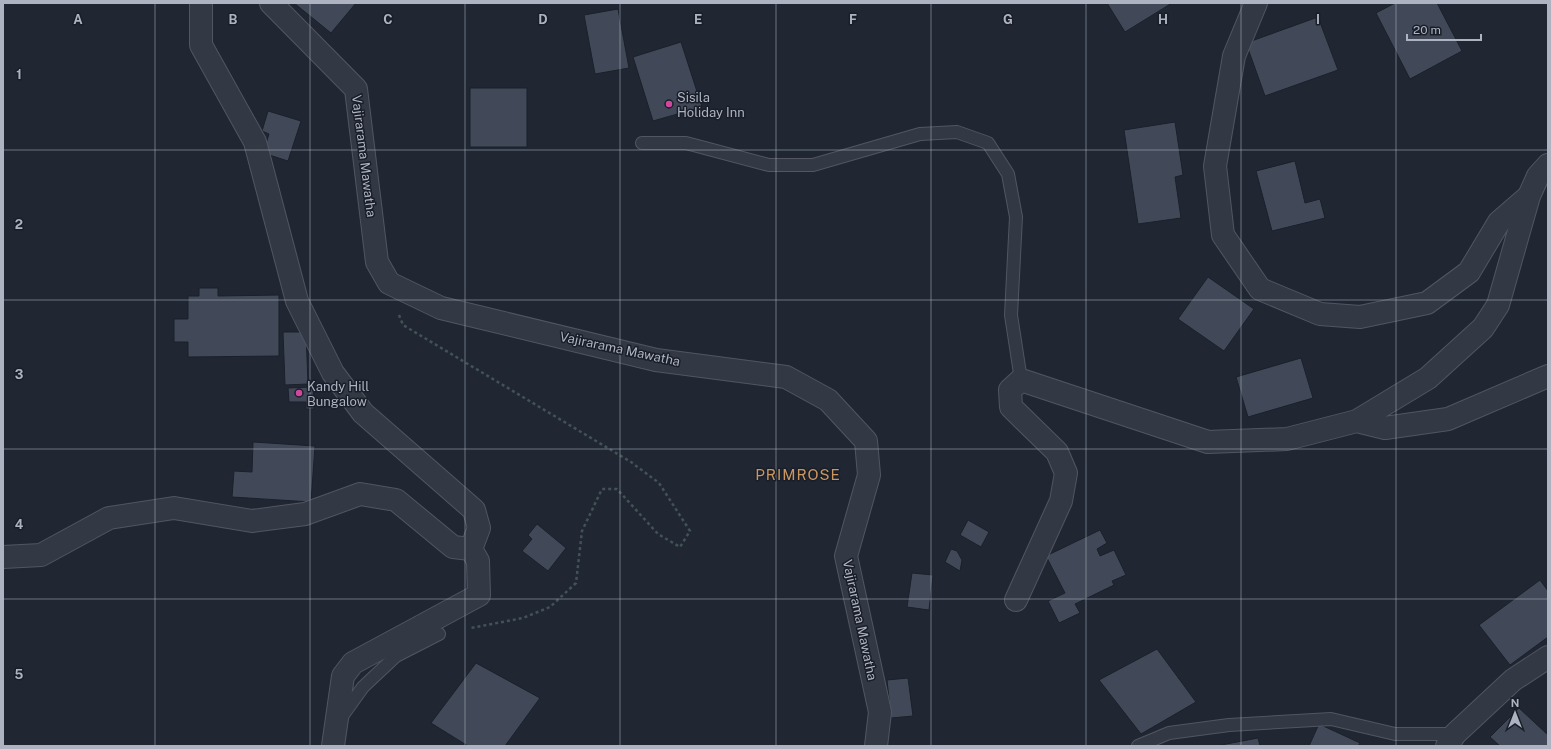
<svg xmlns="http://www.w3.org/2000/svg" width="1551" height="749" viewBox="0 0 1551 749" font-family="'Public Sans',sans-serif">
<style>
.building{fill:#414958;stroke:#1b202b}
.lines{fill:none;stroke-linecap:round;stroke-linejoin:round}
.service-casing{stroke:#515662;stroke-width:14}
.minor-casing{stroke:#515662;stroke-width:24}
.path{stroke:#435256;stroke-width:2.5;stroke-dasharray:3 3;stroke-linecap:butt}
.service{stroke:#333944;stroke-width:12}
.minor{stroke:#333944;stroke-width:22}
.grid{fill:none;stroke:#adb3c1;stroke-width:1;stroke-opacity:0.55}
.hotel-dot{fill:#d1479c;stroke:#191e29;stroke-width:1.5}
.labels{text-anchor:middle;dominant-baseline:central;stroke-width:3;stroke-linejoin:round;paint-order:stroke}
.poi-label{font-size:13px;fill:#adb3c1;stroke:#191e29;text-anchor:start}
.street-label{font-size:13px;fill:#adb3c1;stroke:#191e29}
.quarter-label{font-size:15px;letter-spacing:1px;fill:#ca9760;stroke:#191e29}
.grid-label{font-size:13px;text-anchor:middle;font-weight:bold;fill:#adb3c1;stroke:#191e29;stroke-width:3;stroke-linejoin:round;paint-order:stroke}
</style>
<rect width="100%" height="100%" fill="#202733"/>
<path class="building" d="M 294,3 L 356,3 L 331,33 Z
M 1107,3 L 1172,3 L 1125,32 Z
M 1395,3 L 1437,3 L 1462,51 L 1410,79 L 1376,13 Z
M 618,9 L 629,68 L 595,74 L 584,15 Z
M 1318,17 L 1338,70 L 1265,96 L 1246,43 Z
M 681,42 L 702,107 L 653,121 L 633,57 Z
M 470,88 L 527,88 L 527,147 L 470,147 Z
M 268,111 L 301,121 L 288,161 L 263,153 L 269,134 L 262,131 Z
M 1175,122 L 1183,175 L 1175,177 L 1181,218 L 1138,224 L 1124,130 Z
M 1295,161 L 1305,203 L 1320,199 L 1325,218 L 1272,231 L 1256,171 Z
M 1208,277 L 1254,309 L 1224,351 L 1178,319 Z
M 199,288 L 218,288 L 218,296 L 279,295 L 279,356 L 188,357 L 188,342 L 174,342 L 174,319 L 188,319 L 188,296 L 199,296 Z
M 283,332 L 306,332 L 308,384 L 285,385 Z
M 1301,358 L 1313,398 L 1248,417 L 1236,377 Z
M 313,387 L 314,409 L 306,409 L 306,402 L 289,402 L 288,388 Z
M 253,442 L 315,446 L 311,502 L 232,497 L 234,471 L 252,472 Z
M 968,520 L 989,532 L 981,547 L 960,535 Z
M 537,524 L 566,548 L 548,571 L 522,551 L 532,539 L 528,535 Z
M 1100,530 L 1107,543 L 1097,549 L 1100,556 L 1114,550 L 1126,575 L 1112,581 L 1114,585 L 1075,604 L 1080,613 L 1059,623 L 1048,601 L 1065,593 L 1046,556 Z
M 951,549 L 957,551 L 962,560 L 960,571 L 945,562 Z
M 912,573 L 933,575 L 929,610 L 907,607 Z
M 1540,580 L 1548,591 L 1548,637 L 1510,665 L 1479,625 Z
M 1157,649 L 1196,702 L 1141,734 L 1099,680 Z
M 476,663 L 540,698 L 505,746 L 468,746 L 431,723 Z
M 908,678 L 913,716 L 891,718 L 887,680 Z
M 1519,708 L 1548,735 L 1548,746 L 1500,746 L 1490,737 Z
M 1319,724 L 1360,743 L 1358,746 L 1309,746 Z
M 1258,738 L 1260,746 L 1216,746 Z"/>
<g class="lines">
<g class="service-casing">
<path id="service" d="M 642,143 L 686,143 L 769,165 L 813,165 L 920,134 L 957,132 L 988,143 L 1008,174 L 1016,217 L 1011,315 L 1021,380
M 340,719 L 363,687 L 396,656 L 439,634
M 1138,746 L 1169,733 L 1229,725 L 1331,719 L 1395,734 L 1455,734"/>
</g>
<g class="minor-casing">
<path id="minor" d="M 271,3 L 356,89 L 377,262 L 389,283 L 441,308 L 656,360 L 786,377 L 828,400 L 866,441 L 869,475 L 846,556 L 880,712 L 876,746
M 1256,3 L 1234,56 L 1215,166 L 1223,235 L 1260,289 L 1320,314 L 1360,317 L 1427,303 L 1469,272 L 1499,222 L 1529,196
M 1357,421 L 1385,428 L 1448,419 L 1548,376
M 3,557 L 41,555 L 109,518 L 174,508 L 252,521 L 305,514 L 360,494 L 396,500 L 453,547 L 471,549 L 479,528 L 474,510 L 363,413 L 333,373 L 297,301 L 255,142 L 201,45 L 201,3
M 1016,600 L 1061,501 L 1066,473 L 1057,452 L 1011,407 L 1010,390 L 1021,380 L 1208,442 L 1287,439 L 1357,421 L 1428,378 L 1483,328 L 1498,305 L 1529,196 L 1538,176 L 1548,165
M 333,746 L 343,676 L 353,663 L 479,595 L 478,561 L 471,549
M 1447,746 L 1455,734 L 1513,680 L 1548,657"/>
</g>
<path class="path" d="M 399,315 L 403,325 L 631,462 L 659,483 L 690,531 L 680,547 L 658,534 L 617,489 L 602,489 L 582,531 L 576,583 L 550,607 L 523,618 L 471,628"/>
<use href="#service" class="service"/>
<use href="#minor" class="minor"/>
</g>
<path class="grid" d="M 155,3 L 155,746M 310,3 L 310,746M 465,3 L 465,746M 620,3 L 620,746M 776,3 L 776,746M 931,3 L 931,746M 1086,3 L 1086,746M 1241,3 L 1241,746M 1396,3 L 1396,746M 3,150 L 1548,150M 3,300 L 1548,300M 3,449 L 1548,449M 3,599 L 1548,599"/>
<g class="hotel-dot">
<circle cx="669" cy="104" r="4"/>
<circle cx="299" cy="393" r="4"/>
</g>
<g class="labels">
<g class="poi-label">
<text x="677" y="97">Sisila<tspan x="677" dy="15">Holiday Inn</tspan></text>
<text x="307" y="386">Kandy Hill<tspan x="307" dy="15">Bungalow</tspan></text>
</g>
<g class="street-label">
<text transform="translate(364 156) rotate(83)">Vajirarama Mawatha</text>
<text transform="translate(620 349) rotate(12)">Vajirarama Mawatha</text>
<text transform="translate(860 620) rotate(78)">Vajirarama Mawatha</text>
</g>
<g class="quarter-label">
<text x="798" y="474">PRIMROSE</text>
</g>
</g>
<g class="grid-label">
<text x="78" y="24">A</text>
<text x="233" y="24">B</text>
<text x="388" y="24">C</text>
<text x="543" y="24">D</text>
<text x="698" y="24">E</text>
<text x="853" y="24">F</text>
<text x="1008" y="24">G</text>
<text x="1163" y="24">H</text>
<text x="1318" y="24">I</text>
<text x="19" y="79">1</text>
<text x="19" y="229">2</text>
<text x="19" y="379">3</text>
<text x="19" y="529">4</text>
<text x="19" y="679">5</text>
</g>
<rect width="1551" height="749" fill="none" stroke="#adb3c1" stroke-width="8"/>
<g transform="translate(1515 713)" stroke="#191e29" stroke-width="3" paint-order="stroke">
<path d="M0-3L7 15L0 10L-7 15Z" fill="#adb3c1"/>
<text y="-6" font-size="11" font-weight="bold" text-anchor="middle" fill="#adb3c1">N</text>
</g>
<path d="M1407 34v6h74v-6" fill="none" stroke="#adb3c1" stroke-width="2"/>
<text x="1413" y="34" font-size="12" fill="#adb3c1" stroke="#191e29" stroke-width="3" paint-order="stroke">20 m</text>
</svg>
